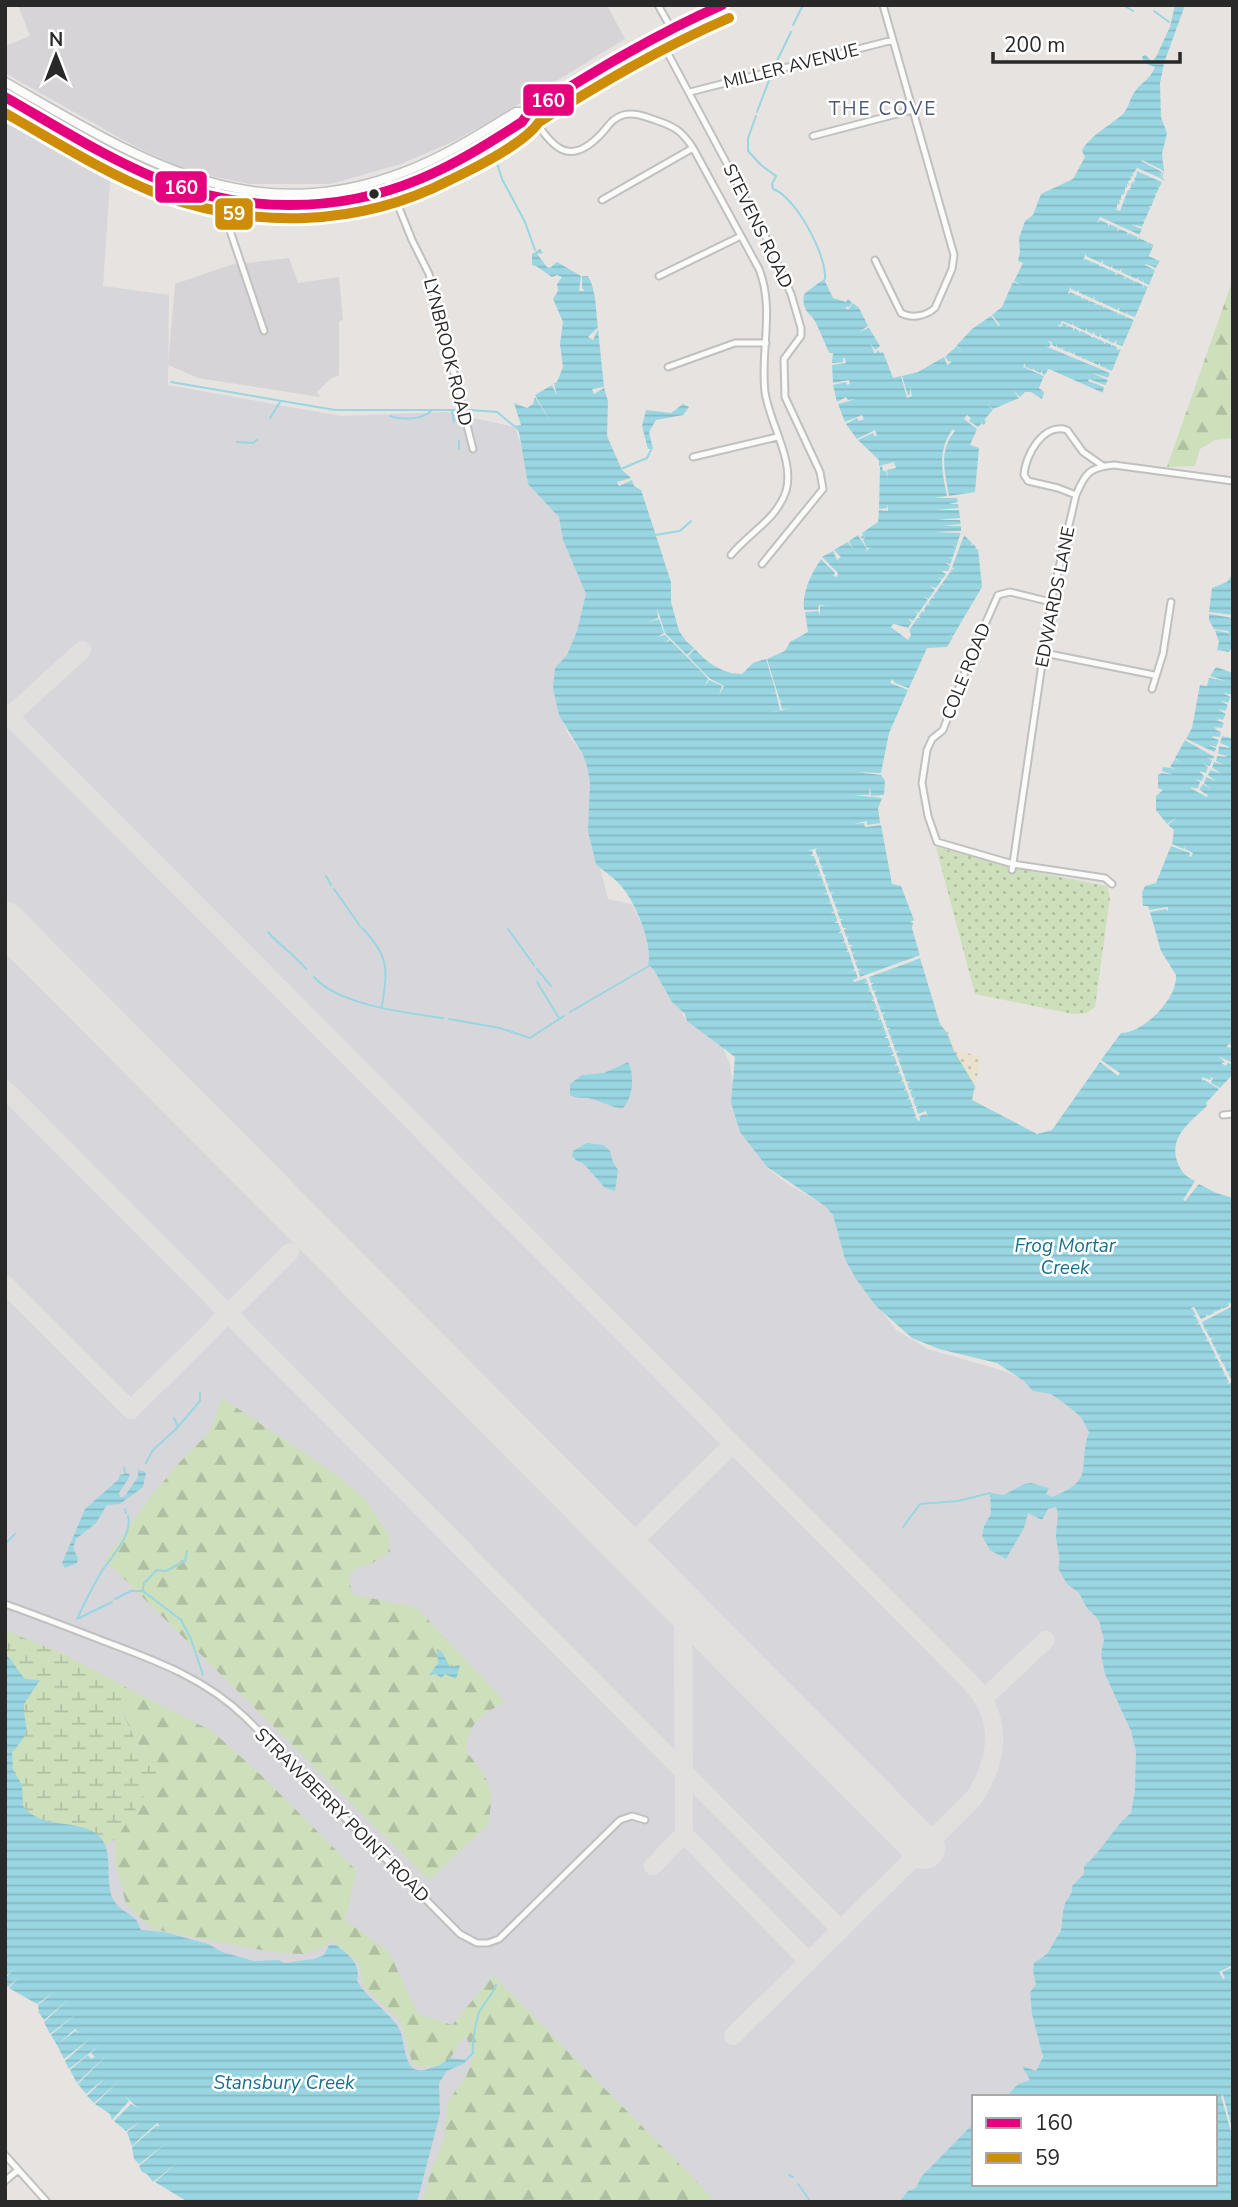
<svg xmlns="http://www.w3.org/2000/svg" width="1238" height="2207" viewBox="0 0 1238 2207" font-family="'Nunito Sans',sans-serif">
<style>
.industrial{fill:#d6d4d7}
.airport{fill:#d7d7db}
.grass{fill:url(#grass-dots)}
.forest{fill:url(#forest-firs)}
.wetland{fill:url(#wetland-marsh)}
.sand{fill:url(#sand-dots)}
.water{fill:url(#water-rules)}
.pier{fill:#e6e3e0}
.lines{fill:none;stroke-linecap:round;stroke-linejoin:round}
.stream{stroke:#99d6e2;stroke-width:2}
.taxiway{stroke:#e2e0df;stroke-width:18}
.runway{stroke:#e2e0df;stroke-width:42}
.minor-casing{stroke:#c0c0c1;stroke-width:9}
.secondary-casing{stroke:#c0c0c1;stroke-width:11}
.minor{stroke:#fbfbfa;stroke-width:5}
.secondary{stroke:#fbfbfa;stroke-width:8}
.bus-1-casing{stroke:#fff;stroke-width:16}
.bus-2-casing{stroke:#fff;stroke-width:16}
.bus-1{stroke:#e5007d;stroke-width:10}
.bus-2{stroke:#ce8d08;stroke-width:10}
.bus-dot{fill:#292929;stroke:#fff;stroke-width:2.5}
.labels{text-anchor:middle;dominant-baseline:central;stroke-width:5;stroke-linejoin:round;paint-order:stroke}
.street-label{font-size:18px;fill:#292929;stroke:#fff}
.neighbourhood-label{font-size:19px;letter-spacing:2px;fill:#4e5875;stroke:#fff}
.water-label{font-size:19px;font-style:italic;fill:#196f8d;stroke:#fff}
.line-badge{stroke:#fff;stroke-width:2.5}
.badge-label{font-size:19px;text-anchor:middle;font-weight:bold;fill:#fff}
</style>
<defs>
<pattern id="grass-dots" width="8" height="8" patternUnits="userSpaceOnUse" patternTransform="scale(1.75)"><rect width="8" height="8" fill="#cddfbb"/><path d="M2 2h.1M6 6h.1" fill="none" stroke="#b0bfa1" stroke-width="1.8" stroke-linecap="round"/></pattern>
<pattern id="forest-firs" width="22" height="20" patternUnits="userSpaceOnUse" patternTransform="scale(1.75)"><rect width="22" height="20" fill="#cddfbb"/><path d="M5 1l3.5 6h-7zM16 11l3.5 6h-7z" fill="#b0bfa1"/></pattern>
<pattern id="wetland-marsh" width="20" height="14" patternUnits="userSpaceOnUse" patternTransform="scale(1.75)"><rect width="20" height="14" fill="#cddfbb"/><path d="M1 5h8M5 5V1M11 12h8M15 12V8" fill="none" stroke="#b0bfa1"/></pattern>
<pattern id="sand-dots" width="8" height="8" patternUnits="userSpaceOnUse" patternTransform="scale(1.75)"><rect width="8" height="8" fill="#eae2cf"/><path d="M2 2h.1M6 6h.1" fill="none" stroke="#c9c2b2" stroke-width="1.8" stroke-linecap="round"/></pattern>
<pattern id="water-rules" width="6" height="5" patternUnits="userSpaceOnUse" patternTransform="scale(1.75)"><rect width="6" height="5" fill="#99d6e2"/><path d="M0 2.5h6" fill="none" stroke="#84b8c2"/></pattern>
</defs>
<rect width="100%" height="100%" fill="#e6e3e0"/>
<path class="industrial" d="M 18,5 L 607,5 L 625,39 L 491,121 L 452,142 L 401,164 L 330,184 L 250,184 L 215,177 L 180,167 L 136,147 L 5,73 L 5,46 L 30,36 Z
M 289,258 L 298,283 L 339,277 L 343,320 L 339,321 L 339,375 L 330,379 L 317,392 L 320,397 L 198,378 L 168,365 L 175,284 L 230,265 Z"/>
<path class="airport" d="M 5,107 L 111,167 L 103,286 L 169,295 L 168,385 L 341,416 L 446,412 L 515,427 L 535,490 L 555,497 L 590,601 L 559,712 L 568,734 L 590,766 L 598,859 L 608,899 L 632,904 L 684,1017 L 723,1048 L 730,1064 L 735,1103 L 744,1134 L 768,1169 L 789,1185 L 830,1208 L 872,1298 L 896,1330 L 928,1349 L 1001,1370 L 1060,1395 L 1088,1420 L 1093,1440 L 1073,1586 L 1102,1619 L 1137,1741 L 1136,1813 L 1065,1920 L 1052,1949 L 1041,2068 L 1030,2086 L 1015,2097 L 974,2097 L 974,2130 L 915,2202 L 412,2202 L 420,2078 L 324,1960 L 272,1965 L 143,1935 L 115,1911 L 5,1727 Z"/>
<path class="grass" d="M 936,847 L 1029,871 L 1107,886 L 1110,898 L 1095,1007 L 1086,1013 L 1073,1014 L 975,994 Z"/>
<path class="forest" d="M 1233,279 L 1233,438 L 1215,440 L 1200,449 L 1195,466 L 1167,467 Z
M 222,1398 L 335,1474 L 365,1499 L 389,1535 L 390,1552 C 385,1555 380,1559 374,1562 C 356,1571 342,1566 354,1595 L 416,1607 L 505,1702 C 479,1716 470,1721 466,1751 C 476,1764 490,1779 491,1796 C 492,1803 489,1814 489,1824 L 429,1880 L 105,1560 L 153,1494 L 180,1462 L 209,1433 Z
M 137,1693 L 212,1731 L 263,1777 L 357,1871 L 345,1920 L 389,1952 L 418,2014 L 452,2025 L 493,1976 L 717,2202 L 423,2202 L 431,2171 L 444,2138 L 448,2101 L 466,2077 L 473,2058 L 466,2036 C 443,2060 455,2074 413,2065 L 400,2020 L 363,1986 L 361,1970 L 356,1960 L 332,1941 L 318,1950 L 304,1954 L 279,1953 L 215,1942 L 153,1929 L 126,1904 L 116,1864 L 116,1839 L 158,1773 L 137,1742 L 118,1705 Z"/>
<path class="wetland" d="M 5,1630 L 66,1655 L 137,1693 L 118,1706 L 139,1746 L 159,1773 L 116,1839 L 102,1847 L 42,1824 L 23,1811 L 5,1768 Z"/>
<path class="sand" d="M 945,1026 L 957,1051 L 980,1056 L 973,1105 L 938,1029 Z"/>
<path class="water" d="M 1175,5 L 1185,5 L 1164,63 L 1160,83 L 1161,117 L 1167,133 L 1162,154 L 1164,171 L 1162,178 L 1166,181 L 1137,168 L 1119,205 L 1118,210 L 1137,171 L 1162,182 L 1142,227 L 1132,224 L 1142,229 L 1139,235 L 1100,217 L 1099,219 L 1154,245 L 1149,256 L 1160,261 L 1156,268 L 1145,264 L 1155,270 L 1149,285 L 1086,256 L 1084,258 L 1148,287 L 1135,318 L 1071,289 L 1071,287 L 1068,294 L 1070,292 L 1134,320 L 1122,347 L 1062,322 L 1121,349 L 1112,371 L 1051,345 L 1050,346 L 1110,373 L 1109,378 L 1092,373 L 1108,380 L 1106,386 L 1089,380 L 1104,387 L 1103,393 L 1049,369 L 1045,375 L 1029,368 L 1044,376 L 1039,388 L 1044,392 L 1042,399 L 1031,392 L 1025,392 L 1020,397 L 1012,389 L 1019,398 L 993,409 L 987,404 L 993,410 L 984,420 L 986,421 L 984,425 L 982,423 L 978,427 L 969,421 L 971,418 L 967,415 L 964,419 L 977,429 L 970,445 L 979,448 L 975,492 L 949,496 C 945,472 938,451 955,431 L 953,429 C 937,450 942,472 947,496 L 934,498 L 957,498 L 958,502 L 948,504 L 958,504 L 959,508 L 935,510 L 959,510 L 960,518 L 936,520 L 960,520 L 961,524 L 943,526 L 961,526 L 961,531 L 935,533 L 961,532 L 948,572 L 945,573 L 946,574 L 908,628 L 894,624 L 891,627 L 908,639 L 911,635 L 909,630 L 950,572 L 964,535 L 972,543 L 970,546 L 973,544 L 976,547 L 975,549 L 978,549 L 982,587 L 953,636 L 949,634 L 953,637 L 947,647 L 927,648 L 909,688 L 911,689 L 895,683 L 892,679 L 890,683 L 908,690 L 889,733 L 881,773 L 856,772 L 881,775 L 885,781 L 884,795 L 871,796 L 870,786 L 869,795 L 853,795 L 882,798 L 878,808 L 880,823 L 867,825 L 867,821 L 853,824 L 864,823 L 865,827 L 881,825 L 892,884 L 901,886 L 914,920 L 910,922 L 913,923 L 912,928 L 920,956 L 860,977 L 831,894 L 834,892 L 830,893 L 815,849 L 812,850 L 858,978 L 853,982 L 866,978 L 881,1018 L 877,1020 L 881,1019 L 918,1121 L 920,1120 L 919,1116 L 927,1113 L 918,1114 L 874,992 L 877,990 L 873,991 L 868,977 L 920,958 L 940,1024 L 947,1033 L 954,1051 L 975,1086 L 972,1100 L 1037,1134 L 1052,1130 L 1100,1062 L 1118,1076 L 1120,1073 L 1101,1060 L 1121,1033 C 1144,1033 1178,998 1176,975 L 1161,951 L 1150,912 L 1166,909 L 1168,911 L 1168,907 L 1149,910 L 1148,906 L 1143,906 L 1142,893 L 1145,886 L 1156,883 L 1171,846 L 1190,853 L 1189,856 L 1191,857 L 1193,853 L 1185,849 L 1186,845 L 1184,849 L 1172,844 L 1174,830 L 1168,825 L 1177,817 L 1167,824 L 1156,810 L 1156,796 L 1163,790 L 1158,788 L 1158,775 L 1162,773 L 1173,775 L 1162,771 L 1163,767 L 1177,769 L 1170,767 L 1175,759 L 1182,763 L 1175,758 L 1185,740 L 1215,757 L 1212,759 L 1207,757 L 1213,761 L 1198,789 L 1190,787 L 1207,797 L 1199,789 L 1210,770 L 1220,773 L 1211,767 L 1217,756 L 1228,757 L 1218,754 L 1219,746 L 1231,748 L 1220,743 L 1222,736 L 1233,738 L 1233,1046 L 1229,1044 L 1226,1047 L 1233,1048 L 1233,1063 L 1218,1056 L 1225,1062 L 1221,1063 L 1226,1066 L 1228,1063 L 1233,1065 L 1233,1074 L 1220,1088 L 1211,1083 L 1213,1078 L 1210,1077 L 1211,1080 L 1202,1077 L 1202,1081 L 1204,1080 L 1219,1089 L 1206,1103 L 1207,1106 C 1189,1123 1166,1139 1179,1166 C 1183,1174 1187,1177 1195,1181 L 1183,1200 L 1185,1201 L 1199,1184 L 1216,1193 L 1233,1198 L 1233,1304 L 1200,1320 L 1194,1307 L 1192,1308 L 1196,1315 L 1194,1317 L 1196,1316 L 1229,1382 L 1228,1384 L 1232,1382 L 1201,1322 L 1233,1306 L 1233,1965 L 1219,1972 L 1223,1979 L 1225,1978 L 1222,1972 L 1233,1967 L 1233,2132 L 1223,2095 L 1221,2096 L 1233,2139 L 1233,2202 L 899,2202 L 908,2191 L 916,2188 L 921,2177 L 974,2123 L 974,2184 L 1215,2184 L 1215,2097 L 1006,2097 L 1018,2084 L 1030,2080 L 1022,2066 L 1036,2071 L 1043,2057 L 1032,2014 L 1030,1992 L 1036,1985 L 1033,1971 L 1034,1963 L 1047,1954 L 1061,1930 L 1063,1912 L 1065,1903 L 1072,1892 L 1072,1886 L 1084,1874 L 1084,1866 C 1103,1851 1112,1828 1131,1813 L 1135,1790 L 1136,1751 L 1131,1731 L 1105,1674 L 1101,1654 L 1104,1640 L 1099,1620 L 1087,1608 L 1079,1593 L 1067,1584 L 1058,1568 C 1062,1558 1056,1546 1056,1535 C 1056,1525 1060,1517 1056,1507 L 1048,1509 L 1042,1520 L 1028,1513 L 1024,1528 L 1006,1559 L 990,1550 L 982,1536 L 984,1526 L 991,1514 L 990,1493 L 1004,1495 L 1024,1484 L 1031,1483 L 1049,1488 L 1046,1494 L 1052,1497 C 1097,1480 1077,1466 1089,1432 L 1081,1417 L 1068,1406 L 1051,1394 L 1033,1391 L 1024,1381 L 997,1363 L 939,1349 L 912,1338 L 876,1306 L 856,1279 L 845,1259 L 833,1215 L 825,1206 L 767,1167 L 740,1132 L 731,1103 L 735,1057 L 687,1021 L 685,1014 L 672,1002 L 654,970 L 648,964 C 654,947 634,899 621,886 C 614,877 604,872 596,864 L 588,831 L 590,783 L 587,766 L 583,755 L 559,715 L 553,688 L 555,668 L 567,655 L 577,631 L 586,594 L 563,540 L 559,517 L 528,484 L 519,432 L 514,426 L 521,425 L 514,403 L 527,408 L 533,404 L 535,397 L 550,421 L 535,395 L 552,385 L 557,396 L 554,383 L 557,382 L 563,367 L 560,344 L 563,322 L 553,299 L 558,291 L 557,284 L 562,277 L 557,275 L 552,277 L 536,266 L 532,265 L 532,254 L 540,249 L 543,253 L 537,254 L 547,267 L 550,268 L 557,262 L 581,276 L 579,291 L 585,291 L 582,288 L 582,276 L 588,276 C 597,292 595,309 598,327 L 588,337 L 593,340 L 598,329 L 604,387 L 592,389 L 594,394 L 604,388 L 608,401 L 607,436 L 622,470 L 631,478 L 617,482 L 619,486 L 632,480 L 634,486 L 641,490 L 671,582 L 671,602 L 679,631 L 686,641 L 694,648 L 687,655 L 665,633 L 657,608 L 658,618 L 647,623 L 659,619 L 664,633 L 657,637 L 665,635 L 669,639 L 665,643 L 670,640 L 703,673 L 708,679 L 704,687 L 709,680 L 722,686 L 719,695 L 724,686 L 709,678 L 688,656 L 695,649 C 707,663 723,674 742,674 L 753,663 L 766,659 L 776,692 L 772,694 L 776,693 L 780,710 L 770,713 L 790,708 L 782,709 L 780,702 L 783,701 L 780,701 L 767,659 L 785,651 L 790,642 L 808,632 L 805,612 L 818,611 L 820,615 L 820,606 L 827,605 L 819,605 L 818,610 L 804,610 C 802,592 811,574 821,559 L 835,573 L 833,576 L 837,577 L 838,573 L 822,557 L 833,551 L 837,560 L 841,557 L 834,550 L 848,542 L 853,549 L 849,541 L 858,535 L 867,549 L 865,553 L 870,547 L 867,548 L 863,540 L 866,536 L 862,539 L 861,537 L 863,535 L 862,533 L 878,522 L 879,510 L 888,511 L 888,504 L 887,508 L 879,509 L 880,467 L 882,466 L 883,471 L 886,471 L 888,478 L 887,470 L 896,468 L 894,462 L 879,466 L 879,460 L 858,440 L 873,433 L 874,436 L 877,436 L 875,430 L 857,439 L 846,424 L 857,418 L 859,421 L 864,419 L 862,415 L 845,422 L 838,404 L 856,399 L 848,400 L 846,397 L 837,402 L 833,385 L 846,382 L 847,385 L 850,384 L 849,380 L 833,383 L 832,365 L 846,363 L 845,358 L 843,358 L 843,362 L 832,363 L 833,353 L 829,353 C 825,343 821,334 817,325 C 812,312 801,313 804,294 L 824,279 L 833,298 L 846,302 L 848,299 L 852,303 L 849,307 L 845,307 L 848,310 L 853,303 L 859,308 L 868,326 L 859,332 L 869,328 L 880,346 L 875,350 L 870,343 L 875,354 L 878,350 L 880,353 L 883,352 L 893,378 L 901,376 L 907,398 L 912,396 L 910,387 L 910,394 L 908,395 L 902,376 L 918,372 L 944,357 L 947,365 L 952,362 L 948,361 L 945,357 L 957,346 L 964,354 L 957,345 L 972,329 L 991,316 L 998,325 L 997,327 L 1000,325 L 992,315 L 1002,307 L 1013,282 L 1021,285 L 1014,281 L 1023,263 L 1018,261 L 1020,252 L 1019,238 L 1025,221 L 1033,215 L 1041,194 L 1073,179 L 1085,157 L 1082,151 C 1088,137 1112,124 1123,114 C 1128,109 1130,99 1134,93 C 1140,83 1150,80 1155,67 L 1144,63 L 1142,57 L 1145,55 L 1152,61 L 1156,57 L 1170,27 Z
M 683,404 L 689,407 L 683,415 L 656,420 L 649,432 L 653,449 L 648,449 L 642,426 L 646,410 L 671,413 Z
M 1231,576 L 1233,615 L 1209,612 L 1212,588 L 1227,582 Z
M 1209,614 L 1233,618 L 1233,646 L 1229,652 L 1217,650 L 1219,642 L 1215,630 L 1228,633 L 1231,637 L 1228,631 L 1214,629 L 1209,620 Z
M 1216,667 L 1233,673 L 1233,695 L 1223,693 L 1231,697 L 1228,703 L 1221,701 L 1228,705 L 1225,712 L 1219,710 L 1226,714 L 1223,720 L 1216,720 L 1224,723 L 1222,728 L 1214,729 L 1221,732 L 1220,737 L 1212,736 L 1219,740 L 1216,747 L 1209,745 L 1217,749 L 1214,752 L 1186,739 L 1192,728 L 1200,685 L 1207,686 L 1209,678 L 1226,681 L 1210,676 Z
M 628,1062 C 635,1075 633,1098 623,1108 C 610,1108 600,1100 588,1098 C 580,1097 577,1099 570,1095 L 570,1084 L 582,1075 L 604,1073 Z
M 587,1143 L 604,1145 L 610,1151 L 613,1162 L 618,1170 L 615,1191 L 605,1188 L 583,1163 L 577,1161 L 572,1156 L 573,1151 Z
M 138,1470 L 146,1472 L 143,1487 L 120,1504 L 107,1505 L 96,1523 L 76,1539 L 73,1548 L 78,1558 L 77,1563 L 65,1568 L 62,1563 L 85,1509 L 118,1480 L 120,1475 L 128,1473 L 130,1476 L 119,1493 L 120,1497 L 124,1497 L 138,1477 Z
M 437,1649 L 442,1652 L 450,1667 L 460,1665 L 456,1679 L 445,1674 L 441,1678 L 436,1674 L 429,1675 L 438,1663 Z
M 5,1654 C 14,1662 17,1670 25,1679 L 40,1680 L 24,1704 C 24,1732 34,1728 12,1752 L 13,1770 L 22,1785 L 23,1806 C 41,1829 71,1819 94,1832 C 117,1846 103,1879 113,1899 C 119,1911 130,1912 137,1921 C 139,1923 139,1927 141,1930 L 164,1932 L 208,1944 L 222,1952 L 254,1961 L 278,1960 L 285,1963 L 314,1959 L 324,1955 L 329,1945 L 336,1945 C 349,1955 361,1963 357,1981 C 368,1999 385,2009 397,2025 C 407,2037 401,2076 425,2070 C 437,2066 439,2067 449,2058 L 466,2060 L 465,2063 L 447,2071 L 439,2083 L 440,2114 L 417,2202 L 188,2202 L 155,2182 L 178,2162 L 153,2182 L 147,2174 L 142,2172 L 139,2166 L 165,2144 L 139,2164 L 134,2159 L 132,2147 L 156,2126 L 160,2126 L 157,2123 L 132,2146 L 127,2132 L 141,2121 L 126,2131 L 114,2121 L 131,2104 L 138,2108 L 124,2095 L 129,2101 L 112,2120 L 110,2114 L 95,2104 L 119,2081 L 94,2103 L 87,2096 L 105,2078 L 86,2094 L 78,2084 L 109,2053 L 77,2083 L 70,2070 L 88,2055 L 91,2059 L 95,2057 L 91,2053 L 100,2045 L 69,2069 L 65,2061 L 92,2037 L 64,2059 L 57,2045 L 75,2031 L 79,2033 L 75,2029 L 57,2045 L 51,2035 L 77,2013 L 50,2034 L 44,2022 L 70,1998 L 44,2020 L 39,2013 L 38,2005 L 54,1992 L 37,2004 L 9,1988 L 19,1977 L 8,1987 L 5,1986 L 5,1979 L 15,1967 L 5,1977 L 7,1957 L 5,1959 Z"/>
<path class="pier" d="M 1142,160 L 1164,171 L 1160,178 L 1167,182 L 1167,184 L 1163,183 L 1141,236 L 1157,243 L 1153,254 L 1163,259 L 1104,396 L 1050,372 L 1041,389 L 1039,388 L 1044,376 L 1023,367 L 1025,363 L 1025,367 L 1033,370 L 1034,367 L 1034,370 L 1040,373 L 1043,370 L 1042,374 L 1045,375 L 1048,369 L 1103,393 L 1104,387 L 1088,381 L 1089,379 L 1105,385 L 1108,380 L 1092,373 L 1108,378 L 1110,373 L 1045,346 L 1049,347 L 1051,344 L 1048,341 L 1052,342 L 1052,345 L 1056,347 L 1057,344 L 1057,347 L 1062,349 L 1063,347 L 1063,350 L 1068,352 L 1070,350 L 1069,352 L 1074,354 L 1075,352 L 1075,355 L 1080,357 L 1082,355 L 1081,358 L 1086,360 L 1087,357 L 1087,360 L 1092,363 L 1093,360 L 1093,363 L 1098,365 L 1100,363 L 1100,366 L 1105,368 L 1106,366 L 1106,369 L 1112,371 L 1121,349 L 1117,350 L 1117,347 L 1112,345 L 1111,347 L 1111,344 L 1106,342 L 1104,344 L 1104,342 L 1099,339 L 1098,341 L 1098,339 L 1093,337 L 1091,338 L 1091,336 L 1087,334 L 1085,335 L 1086,333 L 1081,331 L 1079,333 L 1079,331 L 1075,328 L 1073,331 L 1073,328 L 1068,326 L 1066,328 L 1067,325 L 1063,323 L 1061,327 L 1057,325 L 1060,325 L 1062,321 L 1072,325 L 1073,322 L 1073,325 L 1085,331 L 1087,328 L 1087,331 L 1092,334 L 1094,331 L 1094,334 L 1099,337 L 1101,334 L 1101,337 L 1107,340 L 1109,337 L 1108,341 L 1114,343 L 1117,340 L 1116,344 L 1123,346 L 1134,320 L 1127,317 L 1125,319 L 1126,316 L 1120,313 L 1118,316 L 1118,313 L 1104,307 L 1103,309 L 1103,306 L 1097,304 L 1095,306 L 1096,303 L 1090,301 L 1088,303 L 1089,300 L 1083,298 L 1081,300 L 1082,297 L 1077,295 L 1075,297 L 1076,294 L 1071,292 L 1068,294 L 1071,286 L 1071,290 L 1077,292 L 1079,290 L 1079,293 L 1085,296 L 1087,293 L 1086,296 L 1093,299 L 1095,296 L 1094,300 L 1101,303 L 1102,300 L 1102,303 L 1117,310 L 1120,307 L 1119,311 L 1126,314 L 1128,311 L 1127,314 L 1135,317 L 1148,287 L 1144,285 L 1143,289 L 1143,285 L 1135,281 L 1133,284 L 1134,281 L 1126,277 L 1124,280 L 1125,276 L 1118,273 L 1115,276 L 1116,273 L 1109,269 L 1108,272 L 1108,269 L 1101,266 L 1099,268 L 1100,265 L 1093,262 L 1091,265 L 1092,262 L 1085,259 L 1083,261 L 1086,253 L 1086,257 L 1101,263 L 1103,260 L 1103,264 L 1110,268 L 1113,265 L 1112,268 L 1119,271 L 1122,268 L 1121,272 L 1129,276 L 1131,272 L 1130,276 L 1136,279 L 1139,277 L 1138,280 L 1143,282 L 1144,280 L 1144,283 L 1150,285 L 1155,270 L 1145,265 L 1145,264 L 1156,268 L 1157,265 L 1147,261 L 1158,265 L 1160,261 L 1149,256 L 1154,244 L 1149,242 L 1147,246 L 1148,242 L 1139,238 L 1137,241 L 1138,237 L 1129,233 L 1127,236 L 1128,232 L 1119,229 L 1117,232 L 1118,228 L 1110,224 L 1108,227 L 1108,224 L 1100,220 L 1097,223 L 1100,217 L 1140,235 L 1142,229 L 1132,225 L 1142,227 L 1145,221 L 1142,220 L 1145,220 L 1148,214 L 1146,212 L 1148,213 L 1151,208 L 1148,206 L 1152,206 L 1154,201 L 1151,199 L 1154,200 L 1156,194 L 1154,193 L 1157,193 L 1159,188 L 1157,187 L 1160,187 L 1162,182 L 1137,171 L 1136,178 L 1134,177 L 1135,181 L 1132,182 L 1134,184 L 1131,183 L 1131,188 L 1129,188 L 1131,190 L 1128,190 L 1120,211 L 1114,209 L 1117,209 L 1117,204 L 1119,205 L 1120,202 L 1119,200 L 1121,200 L 1121,196 L 1125,193 L 1123,191 L 1125,192 L 1125,187 L 1127,188 L 1127,184 L 1129,185 L 1128,181 L 1132,179 L 1130,177 L 1134,176 L 1132,174 L 1135,172 L 1134,170 L 1136,171 L 1137,168 L 1160,178 L 1162,172 L 1141,161 Z
M 961,531 L 964,535 L 952,567 L 955,570 L 952,569 L 950,571 L 954,573 L 950,572 L 946,577 L 949,579 L 946,578 L 942,583 L 944,586 L 941,584 L 937,590 L 940,593 L 937,591 L 933,596 L 935,599 L 932,597 L 928,602 L 931,605 L 927,604 L 924,609 L 925,612 L 922,611 L 918,616 L 921,618 L 917,618 L 909,630 L 911,635 L 908,640 L 891,627 L 893,624 L 901,628 L 908,628 L 912,623 L 908,618 L 913,621 L 918,614 L 914,610 L 919,613 L 928,600 L 923,596 L 929,599 L 935,590 L 930,586 L 936,588 L 939,584 L 935,581 L 939,584 L 942,580 L 938,577 L 943,579 L 946,574 L 941,571 L 948,571 L 951,566 L 945,563 L 952,564 L 954,560 L 948,557 L 954,558 L 957,548 L 951,545 L 957,547 L 961,533 L 935,532 Z
M 1223,693 L 1233,695 L 1231,704 L 1233,706 L 1230,707 L 1228,713 L 1233,717 L 1227,716 L 1225,723 L 1233,728 L 1225,727 L 1223,733 L 1233,738 L 1222,736 L 1220,743 L 1231,748 L 1219,746 L 1218,754 L 1228,756 L 1217,756 L 1216,761 L 1224,765 L 1214,762 L 1212,768 L 1220,773 L 1211,769 L 1208,775 L 1216,781 L 1206,777 L 1204,783 L 1211,789 L 1203,784 L 1199,790 L 1208,795 L 1207,797 L 1190,788 L 1198,788 L 1200,782 L 1195,779 L 1202,781 L 1204,776 L 1199,771 L 1206,773 L 1208,767 L 1203,764 L 1210,766 L 1212,760 L 1207,757 L 1212,759 L 1215,757 L 1185,740 L 1187,739 L 1213,752 L 1216,751 L 1216,748 L 1209,745 L 1216,747 L 1219,740 L 1211,737 L 1220,737 L 1221,732 L 1214,727 L 1222,728 L 1224,723 L 1216,718 L 1223,720 L 1226,714 L 1218,709 L 1226,711 L 1228,705 L 1221,701 L 1228,703 L 1231,697 Z
M 817,848 L 815,851 L 817,858 L 821,857 L 818,859 L 821,866 L 823,866 L 821,868 L 824,875 L 827,875 L 824,877 L 827,884 L 830,883 L 827,886 L 830,893 L 833,892 L 831,894 L 833,902 L 837,902 L 834,903 L 837,910 L 840,910 L 837,912 L 840,919 L 843,919 L 840,921 L 843,928 L 847,928 L 844,930 L 846,937 L 849,936 L 847,938 L 849,945 L 853,945 L 850,947 L 852,953 L 855,952 L 852,955 L 855,961 L 858,960 L 855,963 L 858,969 L 861,969 L 858,971 L 860,977 L 923,954 L 924,957 L 869,977 L 871,983 L 874,983 L 871,985 L 873,991 L 877,991 L 874,992 L 876,998 L 879,997 L 876,999 L 879,1006 L 882,1006 L 879,1007 L 881,1013 L 885,1012 L 882,1015 L 884,1021 L 887,1020 L 885,1022 L 887,1028 L 891,1028 L 887,1030 L 890,1036 L 893,1036 L 890,1037 L 893,1044 L 896,1044 L 893,1045 L 895,1051 L 899,1051 L 896,1053 L 898,1059 L 901,1058 L 898,1060 L 901,1067 L 904,1066 L 901,1068 L 904,1075 L 907,1074 L 904,1076 L 906,1082 L 910,1081 L 907,1084 L 909,1090 L 913,1089 L 910,1092 L 912,1098 L 916,1097 L 913,1100 L 915,1106 L 919,1106 L 916,1107 L 918,1114 L 926,1111 L 928,1117 L 926,1114 L 919,1116 L 920,1120 L 918,1121 L 916,1117 L 913,1118 L 916,1116 L 913,1108 L 909,1108 L 913,1107 L 910,1099 L 906,1100 L 910,1097 L 907,1090 L 903,1091 L 906,1088 L 903,1081 L 900,1082 L 903,1079 L 900,1073 L 897,1074 L 900,1071 L 898,1065 L 894,1066 L 897,1063 L 894,1056 L 890,1056 L 894,1054 L 891,1047 L 887,1047 L 891,1045 L 888,1038 L 884,1038 L 887,1036 L 884,1028 L 880,1029 L 884,1027 L 881,1019 L 877,1020 L 880,1018 L 878,1010 L 874,1011 L 877,1008 L 874,1001 L 871,1002 L 874,999 L 871,991 L 867,993 L 870,990 L 868,983 L 864,984 L 867,982 L 866,978 L 854,982 L 853,980 L 858,978 L 856,971 L 852,971 L 855,969 L 852,961 L 850,962 L 852,960 L 849,952 L 846,952 L 848,950 L 845,942 L 842,943 L 845,940 L 842,933 L 838,933 L 841,931 L 839,923 L 834,923 L 838,921 L 835,913 L 831,914 L 834,911 L 832,903 L 828,904 L 831,902 L 828,894 L 824,894 L 828,892 L 825,884 L 821,885 L 824,883 L 821,875 L 817,876 L 821,873 L 818,865 L 814,866 L 817,863 L 814,856 L 810,856 L 813,854 L 812,851 L 808,851 Z
M 1228,1303 L 1233,1304 L 1233,1306 L 1202,1322 L 1205,1330 L 1208,1329 L 1206,1331 L 1210,1338 L 1213,1338 L 1211,1340 L 1214,1347 L 1217,1347 L 1215,1348 L 1218,1355 L 1221,1355 L 1219,1357 L 1223,1364 L 1225,1363 L 1224,1365 L 1227,1372 L 1230,1373 L 1228,1374 L 1233,1382 L 1227,1384 L 1229,1382 L 1226,1375 L 1223,1376 L 1225,1374 L 1222,1367 L 1219,1367 L 1221,1365 L 1217,1358 L 1214,1358 L 1216,1356 L 1213,1349 L 1210,1350 L 1212,1348 L 1209,1341 L 1205,1341 L 1208,1339 L 1204,1332 L 1202,1333 L 1203,1331 L 1200,1324 L 1197,1325 L 1199,1322 L 1196,1317 L 1193,1316 L 1196,1315 L 1193,1309 L 1190,1309 L 1194,1307 L 1201,1319 L 1206,1317 L 1206,1314 L 1208,1316 L 1214,1313 L 1214,1310 L 1215,1312 L 1221,1309 L 1221,1307 L 1223,1309 L 1229,1306 Z"/>
<g class="lines">
<path class="stream" d="M 1123,5 L 1133,11
M 1154,11 L 1169,22
M 793,25 L 803,5
M 774,67 L 791,32
M 757,112 L 771,75
M 756,116 L 748,138 L 748,151 L 761,165 L 776,176 L 772,184 L 773,189 C 795,196 827,255 825,279
M 493,150 L 502,179 L 525,222 L 535,250
M 171,382 L 335,410 L 457,410
M 470,410 L 497,412 L 514,426
M 452,411 L 454,422
M 390,416 C 402,420 422,420 431,411
M 270,418 L 280,402
M 459,441 L 459,449
M 237,442 L 253,443 L 257,440
M 621,469 L 647,458 L 651,450
M 655,535 L 680,531 L 691,521
M 326,876 L 331,885
M 334,889 L 360,926
M 362,928 C 389,956 388,968 382,1006
M 508,929 L 534,965
M 268,932 C 280,946 295,955 306,969
M 537,969 L 551,986
M 314,977 C 338,1005 407,1013 443,1018
M 537,982 L 559,1018
M 570,1012 L 649,966
M 449,1019 L 500,1028 L 530,1038 L 564,1016
M 174,1418 L 178,1427
M 146,1463 L 153,1450 L 177,1428 L 200,1401 L 200,1393
M 124,1468 L 125,1473
M 125,1509 L 126,1513
M 903,1527 L 920,1504 L 958,1501 L 990,1493
M 5,1544 L 15,1534
M 143,1590 L 144,1583 L 157,1570 L 166,1571 L 185,1561 L 187,1551
M 115,1599 L 131,1591 L 143,1591 L 181,1620 L 191,1639 L 203,1675
M 77,1619 C 84,1604 92,1588 100,1574 C 110,1558 133,1536 128,1516
M 77,1619 L 112,1602
M 466,2060 L 473,2053 C 472,2044 476,2016 481,2009 C 486,2000 492,1996 496,1985
M 789,2175 L 793,2177
M 798,2184 L 811,2202"/>
<path class="taxiway" d="M 5,712 L 970,1682 C 1004,1718 999,1759 974,1798 L 733,2036
M 10,716 L 82,650
M 5,1089 L 841,1930
M 5,1284 L 131,1410 L 290,1252
M 643,1532 L 733,1444
M 683,1605 L 684,1834 L 809,1962
M 983,1699 L 1046,1640
M 653,1866 L 684,1834"/>
<path class="runway" d="M 5,923 L 924,1848"/>
<g class="minor-casing">
<path id="minor" d="M 658,5 L 671,28
M 658,35 L 764,233 L 791,294 L 801,328 L 801,336 L 784,359 L 785,397 L 820,472 L 823,489 L 762,564
M 690,92 L 893,40
M 529,112 C 551,144 567,171 602,133 C 609,125 613,118 623,115 C 634,112 644,116 655,120 C 674,126 682,131 693,148 L 759,269 C 775,309 760,351 765,392 C 769,422 795,461 786,491 C 777,519 749,533 731,555
M 813,136 L 912,110
M 387,178 L 412,240 L 429,274 L 473,449
M 217,185 L 219,198 L 264,331
M 602,200 L 693,148
M 875,260 L 901,313 C 912,319 926,316 935,308 L 952,269 L 954,255 L 883,5
M 659,276 L 741,236
M 668,367 L 735,343 L 766,343
M 693,457 L 777,437
M 1076,495 L 1058,488 L 1028,481 L 1024,475 C 1025,456 1043,422 1067,430 L 1083,452 L 1103,466
M 1051,602 L 1010,592 L 998,595 L 971,656 L 943,730 L 932,739 L 927,750 L 922,783 L 928,816 L 937,842 L 1013,864 L 1105,878 L 1112,884
M 1044,653 L 1154,675
M 1152,689 L 1163,654 L 1171,602
M 1012,870 L 1051,602 L 1076,495 C 1085,473 1090,467 1114,465 L 1233,481
M 1223,1115 L 1233,1114
M 5,1604 C 39,1616 72,1629 106,1642 C 157,1661 206,1679 246,1718 L 460,1934 L 477,1943 L 488,1943 L 499,1939 L 620,1820 L 632,1816 L 645,1820
M 5,2155 L 47,2202
M 5,2181 L 18,2170"/>
</g>
<g class="secondary-casing">
<path id="secondary" d="M 5,82 C 136,157 248,232 404,172 C 444,157 480,134 516,112 L 529,112
M 5,97 C 56,125 107,158 161,180 C 239,211 325,214 405,185 C 447,170 485,145 522,122 L 529,112 C 592,73 654,33 723,5"/>
</g>
<use href="#minor" class="minor"/>
<use href="#secondary" class="secondary"/>
<g class="bus-1-casing">
<path id="bus-1" d="M 5,97 C 56,126 106,158 160,180 C 243,213 337,214 420,179 C 456,164 489,143 522,122 L 529,112 C 592,73 654,35 722,5"/>
</g>
<g class="bus-2-casing">
<path id="bus-2" d="M 5,113 C 55,141 103,172 156,193 C 252,230 359,227 450,180 C 475,168 524,144 539,122 C 600,84 662,47 729,18"/>
</g>
<use href="#bus-1" class="bus-1"/>
<use href="#bus-2" class="bus-2"/>
</g>
<circle class="bus-dot" cx="374" cy="194" r="6"/>
<g class="labels">
<g class="street-label">
<text transform="translate(791 66) rotate(-14)">MILLER AVENUE</text>
<text transform="translate(758 226) rotate(64)">STEVENS ROAD</text>
<text transform="translate(448 352) rotate(76)">LYNBROOK ROAD</text>
<text transform="translate(1055 597) rotate(-79)">EDWARDS LANE</text>
<text transform="translate(966 671) rotate(-68)">COLE ROAD</text>
<text transform="translate(342 1815) rotate(45)">STRAWBERRY POINT ROAD</text>
</g>
<g class="neighbourhood-label">
<text x="883" y="109">THE COVE</text>
</g>
<g class="water-label">
<text x="1065" y="1246">Frog Mortar<tspan x="1065" dy="22">Creek</tspan></text>
<text x="284" y="2083">Stansbury Creek</text>
</g>
</g>
<g class="line-badge">
<rect x="522" y="83" width="53" height="34" rx="7" fill="#e5007d"/>
<rect x="154" y="170" width="54" height="34" rx="7" fill="#e5007d"/>
<rect x="214" y="197" width="40" height="34" rx="7" fill="#ce8d08"/>
</g>
<g class="badge-label">
<text x="548" y="107">160</text>
<text x="181" y="194">160</text>
<text x="234" y="220">59</text>
</g>
<rect width="1238" height="2207" fill="none" stroke="#292929" stroke-width="14"/>
<rect x="972" y="2095" width="245" height="91" fill="#ffffff" stroke="#a9a9a9" stroke-width="2"/>
<rect x="986" y="2118" width="35" height="10" fill="#e5007d" stroke="#a9a9a9" stroke-width="2"/>
<text x="1035" y="2130" font-size="21" fill="#292929">160</text>
<rect x="986" y="2153" width="35" height="10" fill="#ce8d08" stroke="#a9a9a9" stroke-width="2"/>
<text x="1035" y="2165" font-size="21" fill="#292929">59</text>
<g transform="translate(56 56)" stroke="#ffffff" stroke-width="5" paint-order="stroke">
<path d="M0-5L12 26L0 18L-12 26Z" fill="#292929"/>
<text y="-10" font-size="19" font-weight="bold" text-anchor="middle" fill="#292929">N</text>
</g>
<path d="M993 52v10h187v-10" fill="none" stroke="#292929" stroke-width="3.5"/>
<text x="1004" y="52" font-size="21" fill="#292929" stroke="#ffffff" stroke-width="5" paint-order="stroke">200 m</text>
</svg>
